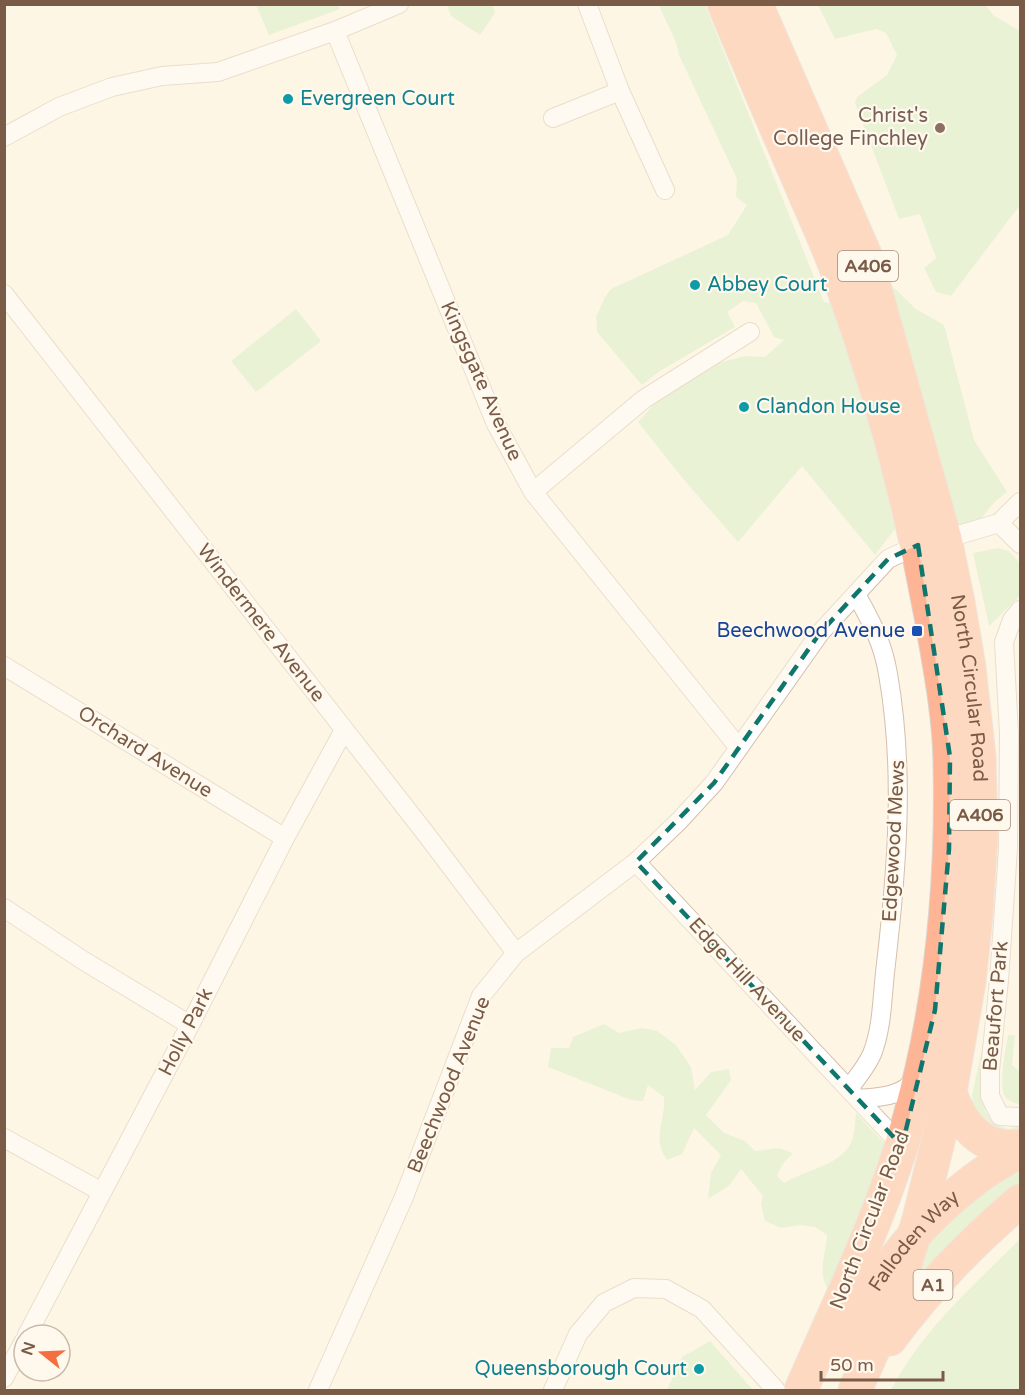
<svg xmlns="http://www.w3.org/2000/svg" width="1025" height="1395" viewBox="0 0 1025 1395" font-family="'Varela Round',sans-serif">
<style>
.green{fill:#d2eec1}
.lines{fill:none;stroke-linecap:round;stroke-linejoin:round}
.street-casing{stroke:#d4bfac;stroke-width:20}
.highway-casing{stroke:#dcd4cf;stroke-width:35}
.street{stroke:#fff;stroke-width:18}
.highway{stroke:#feb596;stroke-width:33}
.marked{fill:none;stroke:#0f766e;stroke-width:4.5;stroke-dasharray:12 8;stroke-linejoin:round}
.culture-dot{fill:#0f9aa8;stroke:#fff9ed;stroke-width:2}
.education-dot{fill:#8d6e63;stroke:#fff9ed;stroke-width:2}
.transit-dot{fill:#1a4fb4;stroke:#fff9ed;stroke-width:2}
.labels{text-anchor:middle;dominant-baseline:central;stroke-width:4.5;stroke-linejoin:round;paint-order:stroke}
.shield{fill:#fff9ed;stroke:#a28a79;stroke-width:1.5}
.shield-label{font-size:18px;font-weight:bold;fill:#7a5b47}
.culture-label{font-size:20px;fill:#0d838f;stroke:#fff9ed;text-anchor:start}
.education-label{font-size:20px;fill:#785e54;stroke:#fff9ed;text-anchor:end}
.street-label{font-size:20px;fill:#7a5b47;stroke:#fff9ed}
.transit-label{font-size:20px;fill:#164399;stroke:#fff9ed;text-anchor:end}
</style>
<rect width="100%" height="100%" fill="#fef5e5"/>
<path class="green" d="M 256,5 L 338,5 L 340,9 L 269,35 Z
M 447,5 L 492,5 L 495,13 L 480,35 L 451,16 Z
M 659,5 L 705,5 L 824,302 L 835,304 L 898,525 L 875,555 L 802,466 L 738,542 L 684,480 L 638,422 L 668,389 L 718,363 L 745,356 L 765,357 L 784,340 L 774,337 L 756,303 L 743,301 L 727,312 L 735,327 L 660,371 L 642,385 L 597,332 L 596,317 L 605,297 L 611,289 L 728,235 L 747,205 L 736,197 L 737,179 L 679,55 C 676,36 665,22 659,5 Z
M 818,5 L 986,5 L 993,15 L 1020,31 L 1020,205 L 951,296 L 936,292 L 924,268 L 936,258 L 920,214 L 899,219 L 855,103 L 857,97 L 887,75 L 897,55 L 886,33 L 876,29 L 835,39 Z
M 888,282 L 916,309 L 944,325 L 974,440 L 1007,492 C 1002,496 996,500 992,505 C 980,519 977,528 957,526 L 950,515 L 932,430 Z
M 296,309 L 321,341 L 256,392 L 231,361 Z
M 998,548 L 1009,551 L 1020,563 L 1020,596 L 989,626 L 973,553 Z
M 604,1024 L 619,1033 L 642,1028 L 657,1031 L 676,1045 L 691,1067 L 695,1090 L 711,1072 L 729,1069 L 731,1080 L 706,1115 L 724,1133 L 745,1141 L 755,1151 L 779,1148 L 793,1153 L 782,1165 L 777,1176 L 784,1183 C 806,1169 846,1165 853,1137 C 855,1129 855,1120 856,1113 L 884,1143 L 885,1152 L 874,1185 L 828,1290 C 817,1271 826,1255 827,1235 L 815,1227 L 801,1225 L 781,1228 L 765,1221 L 761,1205 L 763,1196 L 741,1169 L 729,1186 L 708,1199 L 711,1173 L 721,1155 L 694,1128 L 682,1154 L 667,1160 C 651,1138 666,1120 664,1097 L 648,1085 L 643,1101 L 631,1100 L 548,1067 L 551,1048 L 569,1048 L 573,1037 Z
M 987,1026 L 982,1097 L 986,1113 L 994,1124 L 1008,1129 L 1020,1126 L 1020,1132 L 999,1137 L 973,1112 L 972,1095 Z
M 1008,1035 L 1015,1035 L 1012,1065 L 1020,1072 L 1019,1104 C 1014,1103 1010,1102 1006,1098 C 997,1087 1006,1049 1008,1035 Z
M 1020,1168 L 1020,1185 L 966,1235 L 906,1302 L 924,1244 L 976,1196 Z
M 1020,1239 L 1020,1390 L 891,1390 C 923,1329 972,1287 1020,1239 Z
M 710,1341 L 753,1390 L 667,1390 L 682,1357 Z"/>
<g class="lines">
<g class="street-casing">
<path id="street" d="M 587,4 L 620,91 L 665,190
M 335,31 L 496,424 L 533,492 L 739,748
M 553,118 L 620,91
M 4,137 L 59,107 L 112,87 L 162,76 L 218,72 L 335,31 L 399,4
M 4,294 L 426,834 L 516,953
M 533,492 L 644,399 L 750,332
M 999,523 L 1020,544
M 945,539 L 999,523 L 1020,502
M 1020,610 L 1012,620 L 1004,642 L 1009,734 L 1008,849 L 999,980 L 990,1070 L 990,1096 L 1000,1116 L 1020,1117
M 4,666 L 285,838
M 636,862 L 902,1146
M 4,908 L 84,961 L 190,1025
M 849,1088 C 858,1077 866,1067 872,1054 C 883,1026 882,994 886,964 C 897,868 905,770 888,674 C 883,643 871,621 856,594
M 858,1099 C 879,1097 903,1097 916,1078
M 4,1138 L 102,1192
M 27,1335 L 190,1025 L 285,838 L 344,730
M 4,1378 L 24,1341
M 318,1390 L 404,1197 L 481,996 L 516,953 L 636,862 L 679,821 L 714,783 L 820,633 L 888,559 L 918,545
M 553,1390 L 578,1334 L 604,1303 L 634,1288 L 666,1289 L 702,1309 L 776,1390"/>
</g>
<g class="highway-casing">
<g id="highway">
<path d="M 724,4 C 749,65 775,125 801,185 C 814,216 829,247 840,279 C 880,389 910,501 931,616 C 939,663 949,712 950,760 C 953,882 942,1003 909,1120 C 883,1214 839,1302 801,1390"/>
<path id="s1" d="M 756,4 L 866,257 L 945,539 L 958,602 L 969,667 L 979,756 L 981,836 L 976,916 L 969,982 L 950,1092 L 919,1219 L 900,1281 L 883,1328 L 855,1390"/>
<path d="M 950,1092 C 961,1125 982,1152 1020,1146"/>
<path d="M 890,1339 C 930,1285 970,1244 1020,1201"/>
<path id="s2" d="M 842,1348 C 872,1282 916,1224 974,1180 C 988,1169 1005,1160 1020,1151"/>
</g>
</g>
<use href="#street" class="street"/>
<use href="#highway" class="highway"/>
</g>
<path d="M0 0H1025V1395H0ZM 918,545 L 950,757 L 949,849 L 935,1010 L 902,1146 L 636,862 L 714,783 L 820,633 L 888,559 Z" fill="#fef5e5" fill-opacity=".55" fill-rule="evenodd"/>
<path class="marked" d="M 918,545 L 950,757 L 949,849 L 935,1010 L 902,1146 L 636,862 L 714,783 L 820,633 L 888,559 Z"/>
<g class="culture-dot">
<circle cx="288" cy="99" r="6"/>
<circle cx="695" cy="285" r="6"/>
<circle cx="744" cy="407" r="6"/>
<circle cx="699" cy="1369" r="6"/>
</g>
<circle class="education-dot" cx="940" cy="128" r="6"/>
<rect class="transit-dot" x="911" y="625" width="12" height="12" rx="3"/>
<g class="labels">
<g class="shield">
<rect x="838" y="251" width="60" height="30" rx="4.5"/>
<rect x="950" y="800" width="60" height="30" rx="4.5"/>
<rect x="913.5" y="1270" width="39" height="30" rx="4.5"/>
</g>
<g class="shield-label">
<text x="868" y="266">A406</text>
<text x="980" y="815">A406</text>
<text x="933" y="1285">A1</text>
</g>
<g class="culture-label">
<text x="300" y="99">Evergreen Court</text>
<text x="707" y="285">Abbey Court</text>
<text x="756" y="407">Clandon House</text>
<text x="687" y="1369" text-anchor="end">Queensborough Court</text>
</g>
<g class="education-label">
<text x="928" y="116">Christ's<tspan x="928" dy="23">College Finchley</tspan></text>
</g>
<g class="street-label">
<text transform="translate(481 381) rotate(66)">Kingsgate Avenue</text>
<text transform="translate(261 623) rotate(52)">Windermere Avenue</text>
<text stroke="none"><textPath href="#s1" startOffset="720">North Circular Road</textPath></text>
<text transform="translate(145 752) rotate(32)">Orchard Avenue</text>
<text transform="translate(894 841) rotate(-87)">Edgewood Mews</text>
<text transform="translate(747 980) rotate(47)">Edge Hill Avenue</text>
<text transform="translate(996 1006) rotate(-85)">Beaufort Park</text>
<text transform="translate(186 1032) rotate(-63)">Holly Park</text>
<text transform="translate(449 1085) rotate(-68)">Beechwood Avenue</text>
<text transform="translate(870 1220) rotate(-69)">North Circular Road</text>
<text stroke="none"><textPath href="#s2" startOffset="130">Falloden Way</textPath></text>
</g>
<g class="transit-label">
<text x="905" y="631">Beechwood Avenue</text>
</g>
</g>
<rect width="1025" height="1395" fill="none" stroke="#7a5b47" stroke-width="12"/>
<g transform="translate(42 1353) rotate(288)"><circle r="28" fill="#fff9ed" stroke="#cabaab" stroke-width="1.5"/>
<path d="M0-4.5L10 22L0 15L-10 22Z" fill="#f46e3f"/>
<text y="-9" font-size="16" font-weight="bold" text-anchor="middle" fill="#7a5b47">N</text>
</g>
<path d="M821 1371v9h122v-9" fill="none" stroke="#7a5b47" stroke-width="3"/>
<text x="830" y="1371" font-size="18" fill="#7a5b47" stroke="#fff9ed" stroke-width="4.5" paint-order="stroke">50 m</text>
</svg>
